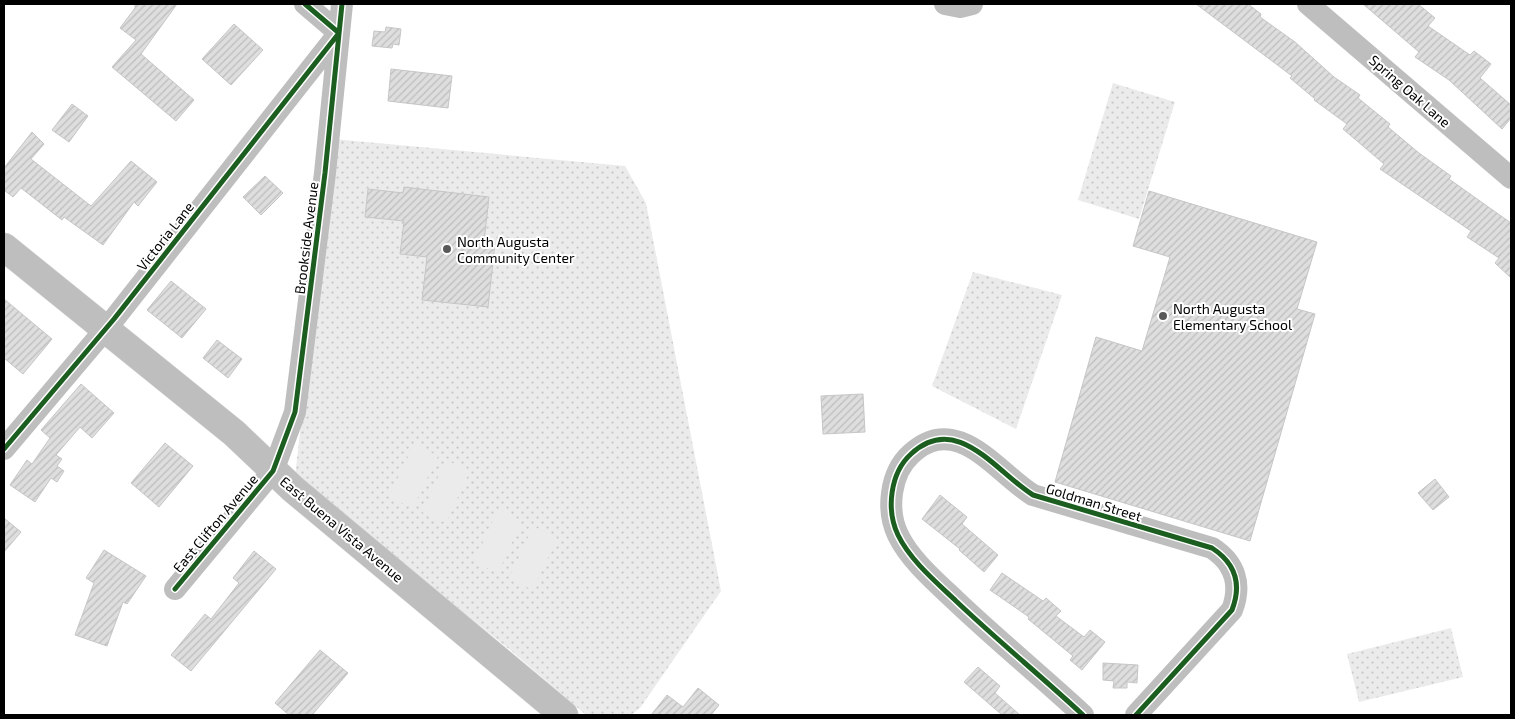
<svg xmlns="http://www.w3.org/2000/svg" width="1515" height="719" viewBox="0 0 1515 719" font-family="'Exo 2',sans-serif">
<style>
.park{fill:url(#park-dots)}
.pitch{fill:#ebebeb}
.building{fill:url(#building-hatch);stroke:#c6c6c6}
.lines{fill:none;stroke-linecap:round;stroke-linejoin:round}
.major-casing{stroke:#dbdbdb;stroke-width:29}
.minor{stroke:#bebebe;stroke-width:22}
.major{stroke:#bebebe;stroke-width:28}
.cycleway-casing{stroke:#fff;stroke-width:8}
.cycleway{stroke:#1b5e20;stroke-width:5}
.poi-dot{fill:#595959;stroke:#fff;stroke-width:2}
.labels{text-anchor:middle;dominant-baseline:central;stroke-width:4;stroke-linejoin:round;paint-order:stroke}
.street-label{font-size:14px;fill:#000;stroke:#fff}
.poi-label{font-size:14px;fill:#000;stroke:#fff;text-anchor:start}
</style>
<defs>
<pattern id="park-dots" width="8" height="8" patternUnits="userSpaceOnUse" patternTransform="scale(1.25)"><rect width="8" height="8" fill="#ebebeb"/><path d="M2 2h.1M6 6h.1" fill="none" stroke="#c8c8c8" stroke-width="1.8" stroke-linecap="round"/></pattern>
<pattern id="building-hatch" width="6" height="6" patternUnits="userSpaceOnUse" patternTransform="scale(1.25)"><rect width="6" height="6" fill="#dedede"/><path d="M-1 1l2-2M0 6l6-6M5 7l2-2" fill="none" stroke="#bdbdbd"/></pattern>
</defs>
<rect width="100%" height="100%" fill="#fff"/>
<path class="park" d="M 1113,83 L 1175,102 L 1139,219 L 1078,200 Z
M 333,139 L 625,166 L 646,203 L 721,591 L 640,708 L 631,715 L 586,715 L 509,649 L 295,477 Z
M 973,272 L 1062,295 L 1016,429 L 932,386 Z
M 1451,628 L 1463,677 L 1359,702 L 1347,654 Z"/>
<path class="pitch" d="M 414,444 L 438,456 L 413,508 L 389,497 Z
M 446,460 L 470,471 L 446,523 L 422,512 Z
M 498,509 L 522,521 L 498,573 L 474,562 Z
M 533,526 L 557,538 L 533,590 L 509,579 Z"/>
<path class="building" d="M 135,4 L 177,4 L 141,54 L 194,100 L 176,121 L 112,67 L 136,40 L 120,28 L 135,8 Z
M 1196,4 L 1248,4 L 1261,14 L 1260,17 L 1295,42 L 1334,77 L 1360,95 L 1358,98 L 1390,124 L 1388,127 L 1419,153 L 1451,176 L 1449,179 L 1511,223 L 1511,278 L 1495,263 L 1499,258 L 1467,237 L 1471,231 L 1380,169 L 1384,164 L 1343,129 L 1347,124 L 1314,100 L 1315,99 L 1290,78 L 1292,76 Z
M 1363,4 L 1418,4 L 1435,18 L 1428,26 L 1470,55 L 1474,51 L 1491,64 L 1480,78 L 1511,105 L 1511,118 L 1502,129 L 1449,80 L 1415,57 L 1419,52 Z
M 234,24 L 263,50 L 231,85 L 202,59 Z
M 386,27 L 401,29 L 399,45 L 393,44 L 392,48 L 372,46 L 374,31 L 385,32 Z
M 391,69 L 452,76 L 448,108 L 388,101 Z
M 72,104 L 88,116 L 69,142 L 52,130 Z
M 32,132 L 44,144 L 31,159 L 91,206 L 131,161 L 157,182 L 138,206 L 134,202 L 103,245 L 64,217 L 62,220 L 21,188 L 13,197 L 4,190 L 4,168 Z
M 265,176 L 283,193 L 261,215 L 243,197 Z
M 404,187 L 489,197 L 484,242 L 495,243 L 488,307 L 422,300 L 427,257 L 400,254 L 404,221 L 365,217 L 368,189 L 403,193 Z
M 1149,191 L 1317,242 L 1297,309 L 1315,314 L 1250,541 L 1055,482 L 1096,337 L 1142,351 L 1170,257 L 1133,246 Z
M 171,281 L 206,309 L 182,338 L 147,310 Z
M 4,299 L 52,339 L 23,374 L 4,358 Z
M 217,340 L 242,359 L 228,378 L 203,358 Z
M 81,384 L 114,413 L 92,438 L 80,427 L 56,455 L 62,459 L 57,466 L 64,471 L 57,482 L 51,478 L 35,502 L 10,485 L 27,460 L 32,464 L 50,438 L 41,430 Z
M 863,394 L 865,432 L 823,434 L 821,396 Z
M 165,443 L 193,466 L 159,507 L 131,483 Z
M 1435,479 L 1449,497 L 1433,510 L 1418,493 Z
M 940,495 L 967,517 L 962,524 L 998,555 L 984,572 L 959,550 L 960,549 L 922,519 Z
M 4,518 L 21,532 L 4,552 Z
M 104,550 L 146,576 L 127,604 L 123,602 L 107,646 L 75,635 L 94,583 L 86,578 Z
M 254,551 L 276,569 L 191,671 L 171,655 L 205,614 L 211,619 L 239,583 L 233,578 Z
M 1002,573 L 1043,601 L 1046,598 L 1061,611 L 1056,616 L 1084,637 L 1090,630 L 1105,642 L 1082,670 L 1070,660 L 1073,656 L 1028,619 L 1029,617 L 990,590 Z
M 320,650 L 348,673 L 312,715 L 289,715 L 275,703 Z
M 1103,663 L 1138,665 L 1137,683 L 1127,682 L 1127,688 L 1113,688 L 1114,681 L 1103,680 Z
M 978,667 L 1000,686 L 995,693 L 1020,715 L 1002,715 L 964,682 Z
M 698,688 L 719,705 L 711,715 L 651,715 L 667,695 L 683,707 Z"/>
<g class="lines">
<g class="major-casing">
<path id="major" d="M 4,247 L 234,433 L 293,489 L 564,715"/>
</g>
<path class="minor" d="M 945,4 L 960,7 L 972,4
M 1308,4 L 1511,178
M 4,449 L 114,319 L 339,33 L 305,4
M 175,589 L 273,471 L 295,412 L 325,173 L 342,4
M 1083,715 C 1041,676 997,640 956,601 C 936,582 910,560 898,535 C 886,510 890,473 911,454 C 957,411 997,473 1033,495 L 1212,548 C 1235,563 1242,584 1232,610 L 1136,715"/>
<use href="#major" class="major"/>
<g class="cycleway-casing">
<path id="cycleway" d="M 4,449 L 114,319 L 339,33 L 305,4
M 175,589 L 273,471 L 295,412 L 325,173 L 342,4
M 1083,715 C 1041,676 997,640 956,601 C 936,582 910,560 898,535 C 886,510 890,473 911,454 C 957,411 997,473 1033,495 L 1212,548 C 1235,563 1242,584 1232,610 L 1136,715"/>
</g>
<use href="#cycleway" class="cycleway"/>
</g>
<g class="poi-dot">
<circle cx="447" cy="249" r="5"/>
<circle cx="1163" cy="316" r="5"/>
</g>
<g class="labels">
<g class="street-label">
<text transform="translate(1410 91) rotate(41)">Spring Oak Lane</text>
<text transform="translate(165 236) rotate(-52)">Victoria Lane</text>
<text transform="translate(306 238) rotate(-83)">Brookside Avenue</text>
<text transform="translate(1094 502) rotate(17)">Goldman Street</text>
<text transform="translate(215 523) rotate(-50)">East Clifton Avenue</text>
<text transform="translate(342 529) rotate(40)">East Buena Vista Avenue</text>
</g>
<g class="poi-label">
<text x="457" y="241">North Augusta<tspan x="457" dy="16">Community Center</tspan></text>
<text x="1173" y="308">North Augusta<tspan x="1173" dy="16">Elementary School</tspan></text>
</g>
</g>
<rect width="1515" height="719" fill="none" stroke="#000000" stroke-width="10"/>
</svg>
